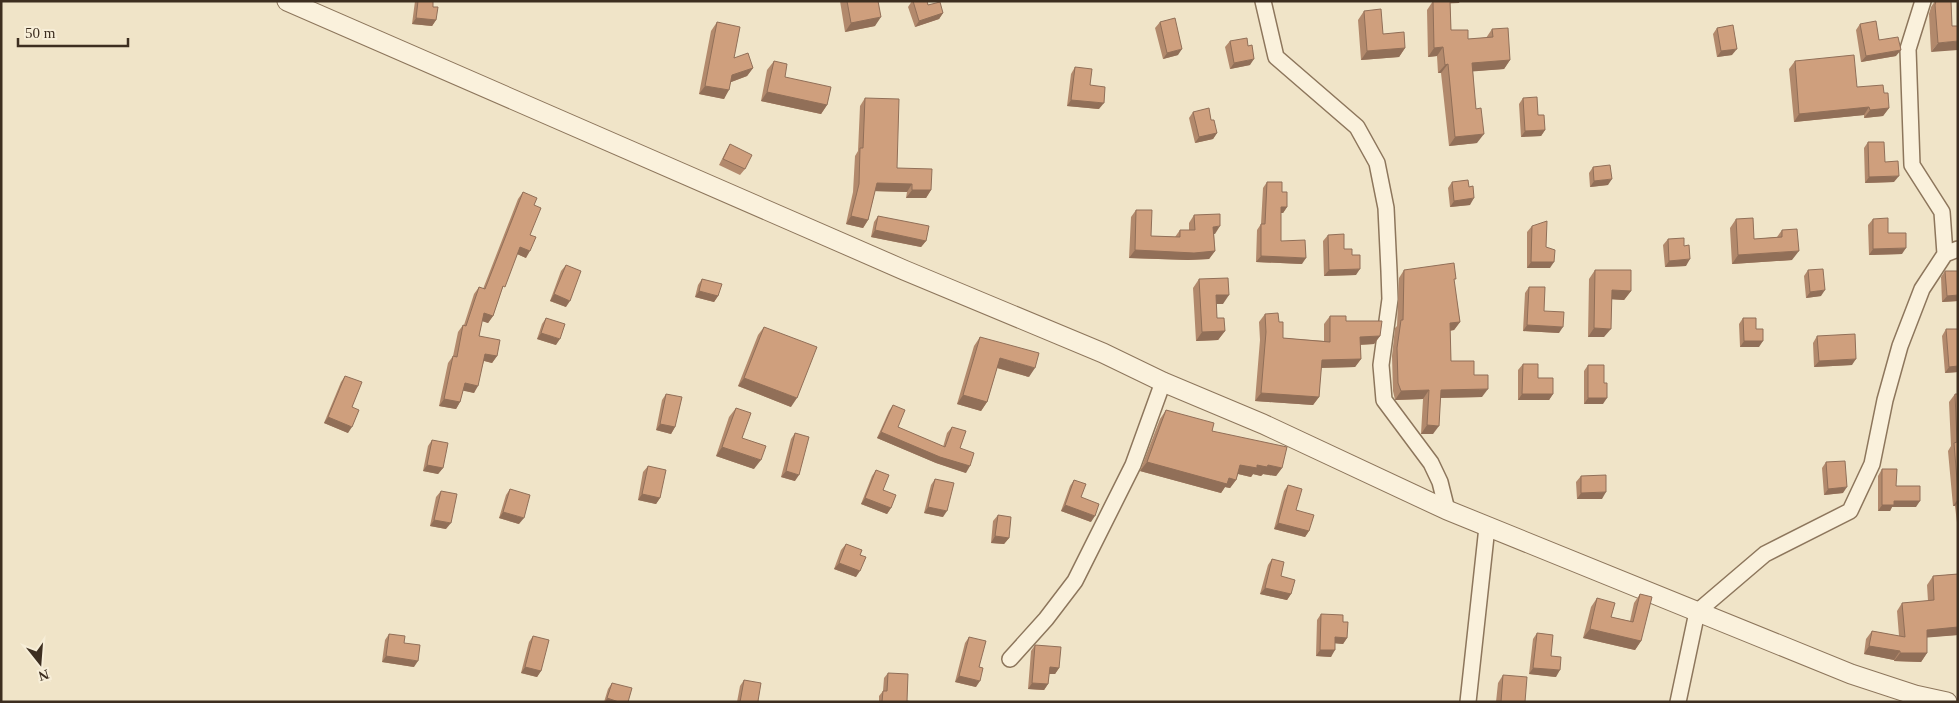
<svg xmlns="http://www.w3.org/2000/svg" width="1959" height="703" viewBox="0 0 1959 703" font-family="'Times New Roman',serif">
<style>
.lines{fill:none;stroke-linecap:round;stroke-linejoin:round}
.minor-casing{stroke:#8d765c;stroke-width:18}
.tertiary-casing{stroke:#8d765c;stroke-width:21}
.minor{stroke:#faf1dc;stroke-width:15}
.tertiary{stroke:#faf1dc;stroke-width:19}
.wall{fill:#b2896c}
.shaded-wall{fill:#916f58}
.building{fill:#cf9f7d;stroke:#916f58}
</style>
<rect width="100%" height="100%" fill="#f0e4c8"/>
<g class="lines">
<g class="minor-casing">
<path id="minor" d="M 1263,1 L 1276,57 L 1357,127 L 1377,163 L 1386,208 L 1389,271 L 1390,299 L 1381,365 L 1384,400 L 1431,463 L 1440,482 L 1447,510
M 1923,1 L 1908,49 L 1912,165 L 1942,212 L 1945,254
M 1010,659 L 1046,619 L 1075,581 L 1133,465 L 1163,382
M 1468,702 L 1487,527
M 1678,702 L 1697,612 L 1765,554 L 1850,511 L 1872,464 L 1885,400 L 1900,346 L 1922,289 L 1945,254 L 1958,249"/>
</g>
<g class="tertiary-casing">
<path id="tertiary" d="M 287,1 L 904,270 L 1103,353 L 1163,382 L 1263,424 L 1447,510 L 1851,674 L 1915,695 L 1947,702"/>
</g>
<use href="#minor" class="minor"/>
<use href="#tertiary" class="tertiary"/>
</g>
<path class="wall" d="M 415,1 L 433,1 L 433,7 L 436,20 L 432,26 L 412,24 Z
M 840,1 L 878,1 L 875,26 L 845,32 Z
M 912,1 L 927,1 L 928,5 L 943,13 L 939,19 L 915,27 L 908,7 Z
M 1433,1 L 1459,3 L 1450,3 L 1451,30 L 1468,39 L 1486,38 L 1492,29 L 1510,60 L 1504,69 L 1473,71 L 1477,143 L 1449,146 L 1441,73 L 1438,73 L 1437,56 L 1428,57 L 1427,10 Z
M 1935,1 L 1951,1 L 1952,26 L 1931,52 L 1929,14 L 1931,7 Z
M 1364,11 L 1383,34 L 1405,48 L 1399,57 L 1361,60 L 1358,20 Z
M 717,22 L 734,58 L 753,68 L 747,76 L 731,82 L 724,99 L 699,94 L 711,31 Z
M 1160,22 L 1178,55 L 1163,59 L 1155,28 Z
M 1860,24 L 1879,40 L 1896,56 L 1861,62 L 1856,30 Z
M 1717,28 L 1732,55 L 1717,57 L 1713,34 Z
M 1230,41 L 1250,65 L 1230,69 L 1225,47 Z
M 774,61 L 785,77 L 827,105 L 821,114 L 761,101 L 767,70 Z
M 1795,61 L 1857,87 L 1884,93 L 1889,108 L 1883,116 L 1864,118 L 1864,115 L 1794,122 L 1789,69 Z
M 1075,67 L 1090,85 L 1099,109 L 1067,106 L 1071,74 Z
M 865,98 L 897,168 L 931,190 L 926,198 L 906,198 L 907,192 L 875,191 L 868,220 L 863,228 L 846,224 L 853,192 L 855,156 L 858,151 L 860,106 Z
M 1523,98 L 1538,115 L 1545,130 L 1541,136 L 1521,137 L 1519,104 Z
M 1193,112 L 1211,120 L 1217,133 L 1213,139 L 1195,143 L 1189,118 Z
M 1868,142 L 1885,162 L 1894,182 L 1865,183 L 1864,148 Z
M 730,144 L 745,169 L 740,175 L 719,165 L 726,151 Z
M 1593,167 L 1608,185 L 1590,187 L 1589,173 Z
M 1267,182 L 1282,192 L 1287,207 L 1283,213 L 1281,213 L 1281,241 L 1302,264 L 1256,262 L 1257,230 L 1261,224 L 1263,188 Z
M 1452,182 L 1469,187 L 1470,205 L 1450,207 L 1448,188 Z
M 523,192 L 534,205 L 526,258 L 517,254 L 500,294 L 493,316 L 488,323 L 482,321 L 479,336 L 497,356 L 492,363 L 484,361 L 474,393 L 463,390 L 460,402 L 456,409 L 439,406 L 448,363 L 453,356 L 458,332 L 463,325 L 464,325 L 474,294 L 479,287 L 483,289 L 518,199 Z
M 1136,210 L 1151,236 L 1175,237 L 1180,230 L 1189,230 L 1189,223 L 1194,215 L 1215,234 L 1214,234 L 1215,251 L 1209,259 L 1188,260 L 1129,258 L 1131,217 Z
M 878,216 L 926,241 L 921,247 L 871,237 L 874,222 Z
M 1736,219 L 1754,239 L 1777,237 L 1782,230 L 1792,260 L 1732,264 L 1730,228 Z
M 1873,219 L 1888,233 L 1902,254 L 1869,255 L 1868,225 Z
M 1532,226 L 1546,247 L 1550,268 L 1527,268 L 1527,232 Z
M 1328,235 L 1352,255 L 1356,275 L 1324,276 L 1323,241 Z
M 1668,239 L 1684,246 L 1686,266 L 1665,267 L 1663,245 Z
M 566,265 L 566,307 L 550,301 L 561,271 Z
M 1404,270 L 1454,282 L 1460,322 L 1454,330 L 1450,331 L 1451,361 L 1474,375 L 1482,397 L 1440,398 L 1433,434 L 1421,434 L 1423,399 L 1395,400 L 1393,391 L 1392,356 L 1395,328 L 1397,326 L 1399,278 Z
M 1595,270 L 1631,291 L 1624,300 L 1612,299 L 1604,337 L 1588,337 L 1589,279 Z
M 1808,270 L 1821,296 L 1806,298 L 1804,276 Z
M 1945,271 L 1958,301 L 1942,302 L 1941,277 Z
M 702,279 L 718,296 L 714,302 L 695,297 L 698,285 Z
M 1199,279 L 1223,304 L 1216,304 L 1217,318 L 1225,331 L 1218,340 L 1196,341 L 1193,288 Z
M 1529,287 L 1544,311 L 1559,333 L 1523,331 L 1525,293 Z
M 1265,314 L 1279,322 L 1283,338 L 1324,341 L 1324,324 L 1330,316 L 1346,321 L 1380,336 L 1374,344 L 1360,345 L 1361,359 L 1355,367 L 1321,368 L 1319,397 L 1313,405 L 1255,401 L 1260,340 L 1259,322 Z
M 546,318 L 556,345 L 537,339 L 542,324 Z
M 1743,318 L 1756,329 L 1759,347 L 1740,347 L 1739,324 Z
M 764,327 L 791,407 L 738,386 L 758,335 Z
M 1946,329 L 1958,372 L 1945,373 L 1942,336 Z
M 1817,336 L 1852,365 L 1814,367 L 1813,343 Z
M 980,337 L 1029,377 L 997,368 L 987,402 L 981,411 L 957,404 L 974,346 Z
M 1523,364 L 1553,394 L 1549,400 L 1518,400 L 1518,370 Z
M 1588,365 L 1603,404 L 1584,404 L 1584,371 Z
M 345,376 L 352,407 L 348,433 L 324,423 L 341,382 Z
M 666,394 L 675,427 L 671,434 L 656,430 L 662,400 Z
M 1955,394 L 1958,394 L 1958,531 L 1955,506 L 1953,506 L 1948,451 L 1951,446 L 1949,402 Z
M 893,405 L 898,427 L 943,447 L 947,433 L 952,427 L 960,448 L 966,473 L 936,463 L 877,438 L 889,411 Z
M 736,408 L 742,438 L 754,469 L 716,456 L 729,417 Z
M 1166,410 L 1212,431 L 1282,468 L 1276,476 L 1263,474 L 1261,476 L 1253,474 L 1251,477 L 1238,474 L 1236,480 L 1230,488 L 1225,487 L 1221,493 L 1140,471 L 1160,419 Z
M 795,433 L 795,481 L 781,477 L 791,439 Z
M 432,440 L 443,468 L 438,474 L 423,471 L 428,446 Z
M 1826,462 L 1843,493 L 1824,495 L 1822,468 Z
M 648,466 L 660,498 L 656,504 L 638,500 L 643,472 Z
M 1882,469 L 1896,486 L 1916,507 L 1892,507 L 1890,511 L 1878,511 L 1878,476 Z
M 876,470 L 891,508 L 887,514 L 861,504 L 872,476 Z
M 1581,476 L 1602,499 L 1577,499 L 1576,482 Z
M 935,479 L 943,517 L 924,513 L 931,485 Z
M 1074,480 L 1081,497 L 1091,522 L 1061,511 L 1070,486 Z
M 1288,485 L 1296,510 L 1309,531 L 1305,537 L 1274,529 L 1284,491 Z
M 510,489 L 519,524 L 499,518 L 506,495 Z
M 441,491 L 446,529 L 430,526 L 436,497 Z
M 998,515 L 1009,538 L 1004,544 L 991,543 L 993,521 Z
M 846,544 L 860,555 L 856,577 L 834,569 L 841,550 Z
M 1272,559 L 1281,576 L 1291,594 L 1287,600 L 1260,594 L 1268,565 Z
M 1958,574 L 1958,635 L 1927,637 L 1927,653 L 1921,662 L 1894,661 L 1894,660 L 1864,654 L 1866,639 L 1872,631 L 1899,636 L 1897,611 L 1902,603 L 1928,601 L 1927,585 L 1933,576 Z
M 1640,594 L 1641,641 L 1635,650 L 1583,638 L 1591,607 L 1597,598 L 1611,617 L 1630,621 L 1634,603 Z
M 1321,614 L 1343,622 L 1347,638 L 1343,644 L 1335,643 L 1331,657 L 1316,656 L 1317,620 Z
M 1537,633 L 1556,677 L 1529,674 L 1533,639 Z
M 389,634 L 404,643 L 414,667 L 382,662 L 385,640 Z
M 533,636 L 541,671 L 537,677 L 521,673 L 529,642 Z
M 969,637 L 976,687 L 955,682 L 965,643 Z
M 1035,645 L 1059,668 L 1055,674 L 1049,674 L 1048,684 L 1044,690 L 1028,689 L 1031,651 Z
M 888,673 L 907,701 L 913,702 L 879,702 L 879,696 L 883,691 L 884,678 Z
M 1503,675 L 1525,702 L 1496,702 L 1498,683 Z
M 744,680 L 758,701 L 760,702 L 737,702 L 740,686 Z
M 612,683 L 628,702 L 604,702 L 608,689 Z"/>
<path class="shaded-wall" d="M 1435,1 L 1460,1 L 1459,3 L 1434,4 Z
M 943,13 L 939,19 L 915,27 L 919,21 Z
M 881,17 L 875,26 L 845,32 L 851,23 Z
M 416,18 L 436,20 L 432,26 L 412,24 Z
M 1958,41 L 1958,50 L 1931,52 L 1938,43 Z
M 1443,47 L 1437,56 L 1428,57 L 1434,48 Z
M 1405,48 L 1399,57 L 1361,60 L 1367,51 Z
M 1182,49 L 1178,55 L 1163,59 L 1167,53 Z
M 1737,49 L 1732,55 L 1717,57 L 1721,51 Z
M 1901,50 L 1896,56 L 1861,62 L 1866,56 Z
M 1254,59 L 1250,65 L 1230,69 L 1234,63 Z
M 1510,60 L 1504,69 L 1466,72 L 1472,63 Z
M 1448,64 L 1441,73 L 1438,73 L 1445,65 Z
M 753,68 L 747,76 L 726,84 L 732,75 Z
M 705,86 L 729,90 L 724,99 L 699,94 Z
M 767,92 L 827,105 L 821,114 L 761,101 Z
M 1071,100 L 1104,103 L 1099,109 L 1067,106 Z
M 1869,107 L 1864,115 L 1794,122 L 1799,114 Z
M 1889,108 L 1883,116 L 1864,118 L 1870,110 Z
M 1545,130 L 1541,136 L 1521,137 L 1525,131 Z
M 1217,133 L 1213,139 L 1195,143 L 1199,137 Z
M 1484,134 L 1477,143 L 1449,146 L 1455,137 Z
M 1899,176 L 1894,182 L 1865,183 L 1869,177 Z
M 1612,179 L 1608,185 L 1590,187 L 1594,181 Z
M 877,183 L 912,184 L 907,192 L 871,191 Z
M 912,190 L 931,190 L 926,198 L 906,198 Z
M 1474,198 L 1470,205 L 1450,207 L 1454,201 Z
M 1281,207 L 1287,207 L 1283,213 L 1277,213 Z
M 851,216 L 868,220 L 863,228 L 846,224 Z
M 1220,226 L 1215,234 L 1208,234 L 1213,227 Z
M 875,230 L 926,241 L 921,247 L 871,237 Z
M 520,247 L 530,251 L 526,258 L 515,253 Z
M 1906,248 L 1902,254 L 1869,255 L 1873,249 Z
M 1135,250 L 1215,251 L 1209,259 L 1188,260 L 1129,258 Z
M 1799,251 L 1792,260 L 1732,264 L 1738,255 Z
M 1261,256 L 1306,258 L 1302,264 L 1256,262 Z
M 1690,259 L 1686,266 L 1665,267 L 1669,261 Z
M 1531,262 L 1554,262 L 1550,268 L 1527,268 Z
M 1360,269 L 1356,275 L 1324,276 L 1329,270 Z
M 1612,290 L 1631,291 L 1624,300 L 1606,299 Z
M 1825,290 L 1821,296 L 1806,298 L 1810,292 Z
M 699,291 L 718,296 L 714,302 L 695,297 Z
M 554,294 L 570,301 L 566,307 L 550,301 Z
M 1216,295 L 1229,295 L 1223,304 L 1210,304 Z
M 1958,295 L 1958,301 L 1942,302 L 1947,296 Z
M 484,313 L 493,316 L 488,323 L 479,320 Z
M 1460,322 L 1454,330 L 1444,331 L 1450,323 Z
M 1527,325 L 1563,327 L 1559,333 L 1523,331 Z
M 1594,328 L 1611,329 L 1604,337 L 1588,337 Z
M 1225,331 L 1218,340 L 1196,341 L 1202,332 Z
M 541,333 L 560,339 L 556,345 L 537,339 Z
M 1380,336 L 1374,344 L 1354,345 L 1360,337 Z
M 1744,341 L 1763,341 L 1759,347 L 1740,347 Z
M 485,354 L 497,356 L 492,363 L 481,360 Z
M 1000,358 L 1035,368 L 1029,377 L 994,367 Z
M 1361,359 L 1355,367 L 1316,368 L 1322,360 Z
M 1856,359 L 1852,365 L 1814,367 L 1819,361 Z
M 1958,366 L 1958,372 L 1945,373 L 1949,367 Z
M 744,378 L 797,398 L 791,407 L 738,386 Z
M 465,383 L 478,386 L 474,393 L 460,390 Z
M 1488,389 L 1482,397 L 1435,398 L 1441,390 Z
M 1429,390 L 1423,399 L 1395,400 L 1401,391 Z
M 1261,393 L 1319,397 L 1313,405 L 1255,401 Z
M 1522,394 L 1553,394 L 1549,400 L 1518,400 Z
M 963,395 L 987,402 L 981,411 L 957,404 Z
M 1588,398 L 1607,398 L 1603,404 L 1584,404 Z
M 444,399 L 460,402 L 456,409 L 439,406 Z
M 328,417 L 352,427 L 348,433 L 324,423 Z
M 660,424 L 675,427 L 671,434 L 656,430 Z
M 1427,425 L 1439,426 L 1433,434 L 1421,434 Z
M 881,432 L 970,466 L 966,473 L 936,463 L 877,438 Z
M 722,447 L 761,460 L 754,469 L 716,456 Z
M 1147,462 L 1229,478 L 1236,480 L 1230,488 L 1225,487 L 1221,493 L 1140,471 Z
M 427,465 L 443,468 L 438,474 L 423,471 Z
M 1240,465 L 1268,465 L 1282,468 L 1276,476 L 1263,474 L 1261,476 L 1253,474 L 1251,477 L 1234,473 Z
M 786,471 L 799,475 L 795,481 L 781,477 Z
M 1847,487 L 1843,493 L 1824,495 L 1828,489 Z
M 1606,492 L 1602,499 L 1577,499 L 1581,493 Z
M 642,494 L 660,498 L 656,504 L 638,500 Z
M 865,498 L 891,508 L 887,514 L 861,504 Z
M 1958,499 L 1958,502 L 1955,506 L 1953,506 Z
M 1894,501 L 1920,501 L 1916,507 L 1892,507 L 1890,511 L 1878,511 L 1882,505 Z
M 1065,505 L 1095,516 L 1091,522 L 1061,511 Z
M 928,507 L 947,511 L 943,517 L 924,513 Z
M 503,512 L 524,518 L 519,524 L 499,518 Z
M 434,520 L 451,523 L 446,529 L 430,526 Z
M 1278,523 L 1309,531 L 1305,537 L 1274,529 Z
M 995,536 L 1009,538 L 1004,544 L 991,543 Z
M 839,563 L 860,571 L 856,577 L 834,569 Z
M 1265,588 L 1291,594 L 1287,600 L 1260,594 Z
M 1958,627 L 1958,635 L 1922,638 L 1927,630 Z
M 1590,629 L 1641,641 L 1635,650 L 1583,638 Z
M 1335,637 L 1347,638 L 1343,644 L 1331,643 Z
M 1869,646 L 1900,651 L 1894,660 L 1864,654 Z
M 1320,650 L 1335,650 L 1331,657 L 1316,656 Z
M 1900,653 L 1927,653 L 1921,662 L 1894,661 Z
M 386,656 L 418,661 L 414,667 L 382,662 Z
M 525,667 L 541,671 L 537,677 L 521,673 Z
M 1050,667 L 1059,668 L 1055,674 L 1045,674 Z
M 1533,668 L 1560,670 L 1556,677 L 1529,674 Z
M 959,676 L 980,681 L 976,687 L 955,682 Z
M 1032,683 L 1048,684 L 1044,690 L 1028,689 Z
M 607,698 L 619,702 L 605,702 Z"/>
<path class="building" d="M 418,1 L 433,1 L 433,7 L 438,7 L 436,20 L 416,18 Z
M 847,1 L 878,1 L 881,17 L 851,23 Z
M 913,1 L 927,1 L 928,5 L 940,2 L 943,13 L 919,21 Z
M 1433,1 L 1450,1 L 1451,30 L 1468,30 L 1468,39 L 1493,37 L 1492,29 L 1508,28 L 1510,60 L 1472,63 L 1476,109 L 1481,108 L 1484,134 L 1455,137 L 1448,64 L 1445,65 L 1443,47 L 1434,48 Z
M 1936,1 L 1951,1 L 1952,26 L 1958,26 L 1958,41 L 1938,43 L 1935,5 Z
M 1381,9 L 1383,34 L 1404,32 L 1405,48 L 1367,51 L 1364,11 Z
M 1175,18 L 1182,49 L 1167,53 L 1160,22 Z
M 1876,21 L 1879,40 L 1898,37 L 1901,50 L 1866,56 L 1860,24 Z
M 717,22 L 740,27 L 734,58 L 748,53 L 753,68 L 732,75 L 729,90 L 705,86 Z
M 1733,25 L 1737,49 L 1721,51 L 1717,28 Z
M 1247,38 L 1248,46 L 1252,45 L 1254,59 L 1234,63 L 1230,41 Z
M 1854,55 L 1857,87 L 1883,85 L 1884,93 L 1888,93 L 1889,108 L 1870,110 L 1869,107 L 1799,114 L 1795,61 Z
M 774,61 L 787,64 L 785,77 L 831,87 L 827,105 L 767,92 Z
M 1075,67 L 1092,69 L 1090,85 L 1105,87 L 1104,103 L 1071,100 Z
M 1537,97 L 1538,115 L 1544,115 L 1545,130 L 1525,131 L 1523,98 Z
M 865,98 L 899,99 L 897,168 L 932,169 L 931,190 L 912,190 L 912,184 L 877,183 L 868,220 L 851,216 L 859,184 L 860,148 L 863,148 Z
M 1209,108 L 1211,120 L 1214,120 L 1217,133 L 1199,137 L 1193,112 Z
M 1868,142 L 1884,142 L 1885,162 L 1898,161 L 1899,176 L 1869,177 Z
M 730,144 L 752,155 L 745,169 L 723,159 Z
M 1610,165 L 1612,179 L 1594,181 L 1593,167 Z
M 1468,180 L 1469,187 L 1473,186 L 1474,198 L 1454,201 L 1452,182 Z
M 1267,182 L 1282,182 L 1282,192 L 1287,192 L 1287,207 L 1281,207 L 1281,241 L 1305,240 L 1306,258 L 1261,256 L 1261,224 L 1265,224 Z
M 523,192 L 537,198 L 534,205 L 541,208 L 530,235 L 536,237 L 530,251 L 520,247 L 505,287 L 503,286 L 493,316 L 484,313 L 479,336 L 500,340 L 497,356 L 485,354 L 478,386 L 465,383 L 460,402 L 444,399 L 453,356 L 457,357 L 463,325 L 466,326 L 479,287 L 485,289 Z
M 1136,210 L 1152,210 L 1151,236 L 1180,237 L 1180,230 L 1195,230 L 1194,215 L 1220,214 L 1220,226 L 1213,227 L 1215,251 L 1194,253 L 1135,250 Z
M 878,216 L 929,226 L 926,241 L 875,230 Z
M 1753,218 L 1754,239 L 1782,237 L 1782,230 L 1797,229 L 1799,251 L 1738,255 L 1736,219 Z
M 1888,218 L 1888,233 L 1906,233 L 1906,248 L 1873,249 L 1873,219 Z
M 1547,221 L 1546,247 L 1555,250 L 1554,262 L 1531,262 L 1532,226 Z
M 1344,234 L 1344,249 L 1352,249 L 1352,255 L 1360,255 L 1360,269 L 1329,270 L 1328,235 Z
M 1684,238 L 1684,246 L 1689,245 L 1690,259 L 1669,261 L 1668,239 Z
M 1454,263 L 1456,279 L 1454,279 L 1460,322 L 1450,323 L 1451,361 L 1474,361 L 1474,375 L 1488,375 L 1488,389 L 1441,390 L 1439,426 L 1427,425 L 1429,390 L 1401,391 L 1398,383 L 1397,348 L 1401,320 L 1403,320 L 1404,270 Z
M 566,265 L 581,271 L 570,301 L 554,294 Z
M 1823,269 L 1825,290 L 1810,292 L 1808,270 Z
M 1595,270 L 1631,270 L 1631,291 L 1612,290 L 1611,329 L 1594,328 Z
M 1945,271 L 1958,271 L 1958,295 L 1947,296 Z
M 1228,278 L 1229,295 L 1216,295 L 1217,318 L 1224,318 L 1225,331 L 1202,332 L 1199,279 Z
M 702,279 L 722,284 L 718,296 L 699,291 Z
M 1529,287 L 1545,287 L 1544,311 L 1564,312 L 1563,327 L 1527,325 Z
M 1278,313 L 1279,322 L 1283,322 L 1283,338 L 1330,342 L 1330,316 L 1346,316 L 1346,321 L 1382,321 L 1380,336 L 1360,337 L 1361,359 L 1322,360 L 1319,397 L 1261,393 L 1266,332 L 1265,314 Z
M 546,318 L 565,324 L 560,339 L 541,333 Z
M 1743,318 L 1756,318 L 1756,329 L 1763,329 L 1763,341 L 1744,341 Z
M 764,327 L 817,347 L 797,398 L 744,378 Z
M 1946,329 L 1958,329 L 1958,366 L 1949,367 Z
M 1855,334 L 1856,359 L 1819,361 L 1817,336 Z
M 980,337 L 1039,353 L 1035,368 L 1000,358 L 987,402 L 963,395 Z
M 1523,364 L 1538,364 L 1538,378 L 1553,378 L 1553,394 L 1522,394 Z
M 1588,365 L 1604,365 L 1604,383 L 1607,383 L 1607,398 L 1588,398 Z
M 345,376 L 362,382 L 352,407 L 359,410 L 352,427 L 328,417 Z
M 666,394 L 682,397 L 675,427 L 660,424 Z
M 1955,394 L 1958,394 L 1958,493 L 1954,443 L 1957,442 Z
M 893,405 L 905,410 L 898,427 L 945,447 L 952,427 L 966,431 L 960,448 L 974,453 L 970,466 L 940,457 L 881,432 Z
M 736,408 L 751,413 L 742,438 L 766,446 L 761,460 L 722,447 Z
M 1166,410 L 1214,423 L 1212,431 L 1287,447 L 1282,468 L 1268,465 L 1267,467 L 1257,465 L 1257,468 L 1240,465 L 1236,480 L 1229,478 L 1227,484 L 1147,462 Z
M 795,433 L 809,437 L 799,475 L 786,471 Z
M 432,440 L 448,443 L 443,468 L 427,465 Z
M 1845,461 L 1847,487 L 1828,489 L 1826,462 Z
M 648,466 L 666,470 L 660,498 L 642,494 Z
M 1882,469 L 1897,469 L 1896,486 L 1920,486 L 1920,501 L 1894,501 L 1894,505 L 1882,505 Z
M 876,470 L 889,475 L 883,490 L 896,495 L 891,508 L 865,498 Z
M 1606,475 L 1606,492 L 1581,493 L 1581,476 Z
M 935,479 L 954,483 L 947,511 L 928,507 Z
M 1074,480 L 1086,484 L 1081,497 L 1099,504 L 1095,516 L 1065,505 Z
M 1288,485 L 1302,489 L 1296,510 L 1314,515 L 1309,531 L 1278,523 Z
M 510,489 L 530,495 L 524,518 L 503,512 Z
M 441,491 L 457,494 L 451,523 L 434,520 Z
M 998,515 L 1011,517 L 1009,538 L 995,536 Z
M 846,544 L 862,550 L 860,555 L 866,557 L 860,571 L 839,563 Z
M 1272,559 L 1284,562 L 1281,576 L 1295,580 L 1291,594 L 1265,588 Z
M 1958,574 L 1958,627 L 1927,630 L 1927,653 L 1900,653 L 1900,651 L 1869,646 L 1872,631 L 1905,637 L 1902,603 L 1934,600 L 1933,576 Z
M 1640,594 L 1652,597 L 1641,641 L 1590,629 L 1597,598 L 1615,603 L 1611,617 L 1633,622 Z
M 1321,614 L 1343,615 L 1343,622 L 1348,622 L 1347,638 L 1335,637 L 1335,650 L 1320,650 Z
M 1537,633 L 1553,635 L 1551,656 L 1561,657 L 1560,670 L 1533,668 Z
M 389,634 L 405,636 L 404,643 L 420,645 L 418,661 L 386,656 Z
M 533,636 L 549,640 L 541,671 L 525,667 Z
M 969,637 L 986,641 L 979,667 L 983,668 L 980,681 L 959,676 Z
M 1035,645 L 1061,647 L 1059,668 L 1050,667 L 1048,684 L 1032,683 Z
M 888,673 L 908,674 L 907,701 L 913,702 L 882,702 L 883,691 L 887,691 Z
M 1503,675 L 1527,677 L 1525,702 L 1501,702 Z
M 744,680 L 761,683 L 758,701 L 760,702 L 740,702 Z
M 612,683 L 632,688 L 628,702 L 619,702 L 607,698 Z"/>
<rect width="1959" height="703" fill="none" stroke="#3d2e20" stroke-width="5"/>
<g transform="translate(40 663) rotate(163)" stroke="#f7eed8" stroke-width="4" paint-order="stroke">
<path d="M0-4L9 19L0 12L-9 19Z" fill="#3d2e20"/>
<text y="-8" font-size="14" font-weight="bold" text-anchor="middle" fill="#3d2e20">N</text>
</g>
<path d="M18 38v8h110v-8" fill="none" stroke="#3d2e20" stroke-width="2.5"/>
<text x="25" y="38" font-size="15" fill="#3d2e20" stroke="#f7eed8" stroke-width="4" paint-order="stroke">50 m</text>
</svg>
